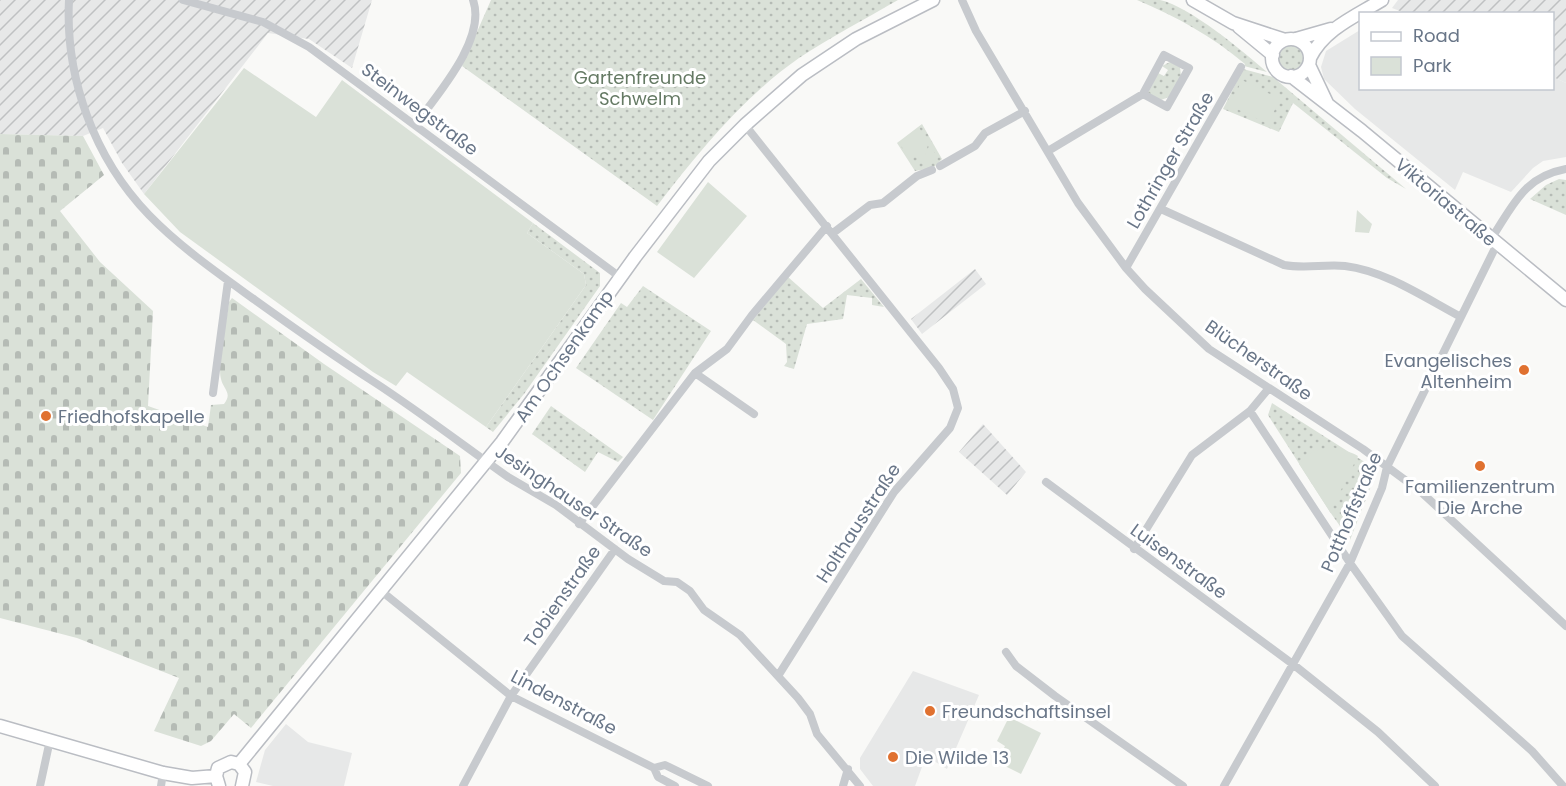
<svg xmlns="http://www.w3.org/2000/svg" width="1566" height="786" viewBox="0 0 1566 786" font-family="Poppins,sans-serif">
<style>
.built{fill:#e7e8e8}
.industrial{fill:url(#industrial-furrows)}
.grass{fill:url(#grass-dots)}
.cemetery{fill:url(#cemetery-stones)}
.park{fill:#dae1d8}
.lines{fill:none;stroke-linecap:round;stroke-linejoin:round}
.secondary-casing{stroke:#babdc3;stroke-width:15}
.street{stroke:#c7cace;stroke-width:8}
.secondary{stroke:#fff;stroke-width:12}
.poi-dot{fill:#e07130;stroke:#fff;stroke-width:2}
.labels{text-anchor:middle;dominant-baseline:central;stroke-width:6;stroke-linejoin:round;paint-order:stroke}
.park-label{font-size:18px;fill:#657a64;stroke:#fff}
.street-label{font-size:18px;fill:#697688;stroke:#fff}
.poi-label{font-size:18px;fill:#697688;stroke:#fff;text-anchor:start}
</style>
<defs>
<pattern id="industrial-furrows" width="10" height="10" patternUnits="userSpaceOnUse" patternTransform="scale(1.5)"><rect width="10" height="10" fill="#e7e8e8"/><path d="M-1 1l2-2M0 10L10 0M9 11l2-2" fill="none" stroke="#bfc1c2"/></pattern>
<pattern id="grass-dots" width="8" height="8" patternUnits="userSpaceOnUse" patternTransform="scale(1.5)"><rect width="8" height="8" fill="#dae1d8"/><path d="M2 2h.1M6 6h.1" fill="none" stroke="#b5bbb5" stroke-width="1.8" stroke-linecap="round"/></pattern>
<pattern id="cemetery-stones" width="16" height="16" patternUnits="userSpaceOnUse" patternTransform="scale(1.5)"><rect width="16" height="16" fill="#dae1d8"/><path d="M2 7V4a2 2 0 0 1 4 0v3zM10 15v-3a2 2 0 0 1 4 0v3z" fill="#b5bbb5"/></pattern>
</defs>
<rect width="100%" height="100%" fill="#f9f9f7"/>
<path class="built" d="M 1360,30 L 1360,88 L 1552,88 L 1553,77 L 1566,83 L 1566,157 L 1543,161 L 1533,168 L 1511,192 L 1463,172 L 1455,190 L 1355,109 L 1324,79 L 1321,67 L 1326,51 Z
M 913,671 L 979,695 L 947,769 L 926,756 L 915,786 L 873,786 L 860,769 L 860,758 Z
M 286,724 L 308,742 L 352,753 L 344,786 L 273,786 L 256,782 L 265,750 Z"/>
<path class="industrial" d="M 0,0 L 372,0 L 352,68 L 309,39 L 268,33 L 144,194 L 122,163 L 103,128 L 83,136 L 0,134 Z
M 1398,0 L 1566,0 L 1566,83 L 1553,77 L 1552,14 L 1405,13 L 1392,8 Z
M 975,269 L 986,284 L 922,334 L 911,319 Z
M 983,424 L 1026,472 L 1007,495 L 959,452 Z"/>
<path class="grass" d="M 491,0 L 898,0 C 865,19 831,37 799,58 C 743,97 698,153 657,206 L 462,66 Z
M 1137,0 C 1144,0 1153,0 1160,0 C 1189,6 1244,52 1267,72 L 1244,66 L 1245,64 C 1212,36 1177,17 1137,0 Z
M1278 58a13 13 0 1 1 26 0a13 13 0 1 1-26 0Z
M 1170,62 L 1180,67 L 1181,76 L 1169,97 L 1161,100 L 1148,93 L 1158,73 L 1164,76 L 1168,70 L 1162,66 Z
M 1243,69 L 1273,77 L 1406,189 L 1387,178 L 1293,103 L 1279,132 L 1223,109 Z
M 922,124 L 942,159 L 933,168 L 915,171 L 897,143 Z
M 1559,179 L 1566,180 L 1566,215 L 1530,199 L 1546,185 Z
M 533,223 L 600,273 L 600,286 L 524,394 L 493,432 L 486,427 L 586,285 L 584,274 L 527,233 Z
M 788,277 L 823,308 L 861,279 L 884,307 L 872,305 L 872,298 L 847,295 L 843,319 L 807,324 L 794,369 L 784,366 L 787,362 L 786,344 L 753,320 Z
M 643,286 L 711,331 L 653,420 L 576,368 L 621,303 L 627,307 Z
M 1272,403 L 1374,468 L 1373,481 L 1350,540 L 1330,512 L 1268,415 Z
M 551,406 L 623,457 L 618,462 L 598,452 L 585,472 L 532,434 Z"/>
<path class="cemetery" d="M 0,134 L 83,136 L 104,175 L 60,211 L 100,262 L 153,311 L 148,406 L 208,427 L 211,405 L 224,404 C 233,393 223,389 221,379 C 217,365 227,319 229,302 L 232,298 L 324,364 L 460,456 L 461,473 L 251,728 L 234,714 L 211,741 L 201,746 L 154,731 L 179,678 L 77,638 L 0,618 Z"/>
<path class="park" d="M 244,68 L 316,117 L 342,80 L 533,223 L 527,233 L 584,274 L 586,285 L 486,427 L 407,372 L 396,386 L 373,372 L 180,232 L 144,194 Z
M 1242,80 L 1280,99 L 1268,124 L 1235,108 L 1233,112 L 1228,110 Z
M 919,127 L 928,145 L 925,155 L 933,150 L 938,158 L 929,163 L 928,167 L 925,167 L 917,156 L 908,156 L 899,143 Z
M 708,182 L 747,216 L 694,278 L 657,252 Z
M 1357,210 L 1372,224 L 1369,233 L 1355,232 Z
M 1333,447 C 1342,452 1348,450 1358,456 L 1330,512 L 1299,464 L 1313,451 Z
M 1009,717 L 1041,733 L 1021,774 L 997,762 L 1005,746 L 997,741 Z"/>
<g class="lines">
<g class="secondary-casing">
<path id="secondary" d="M 1193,0 L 1233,23 L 1285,40
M 1239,27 L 1273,55
M 1296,39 L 1331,29
M1272 58a19 19 0 1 1 38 0a19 19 0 1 1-38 0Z
M 1310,58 C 1324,29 1356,16 1382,0
M 1309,65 L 1327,103
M 1291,76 L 1362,131 L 1566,300
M 0,726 L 163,773 L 192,778 L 216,776
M 239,764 L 502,442 L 635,257 L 709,161 L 745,125 L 802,75 L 856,39 L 933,0
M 219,786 L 216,776 L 218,768 L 231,762 L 239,764 L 245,772 L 242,786"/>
</g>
<path class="street" d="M 69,0 C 65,78 94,158 149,215 C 180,247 219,274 255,300 C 294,328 334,356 374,382 C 420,412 463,445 508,477 L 556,505 L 628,559 L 664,581 L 677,582 L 690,591 L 704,610 L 740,635 L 798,698 L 810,714 L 817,734 L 860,786
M 183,0 L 263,22 L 309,47 L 620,277
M 962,0 L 976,31 L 1078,203 L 1126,268 L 1145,289 L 1209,349 L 1363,449 L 1420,491 L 1566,626
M 415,125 C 437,95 487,39 473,0
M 745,125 L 939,368 L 953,389 L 958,408 L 950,428 L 894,492 L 778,676
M 1048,151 L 1143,94 L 1167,107 L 1189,68 L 1164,55 L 1143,94
M 940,166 L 975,146 L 985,133 L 1025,111
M 1161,209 L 1284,265 C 1305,269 1324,264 1345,266 C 1386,271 1425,298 1461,317
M 833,233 L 870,205 L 883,203 L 917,176 L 932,170
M 1491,239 C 1513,206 1523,177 1566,169
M 1126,268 L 1241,67
M 695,373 L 754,414
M 213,393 L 228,281
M 1250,411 L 1350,563 L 1402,636 L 1532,751 L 1563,786
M 1046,482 L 1294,665 L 1378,732 L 1435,786
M 579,524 L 695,373 L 727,349 L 752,315 L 827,226
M 1134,549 L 1192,455 L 1250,411 L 1269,388
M 380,590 L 511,696 L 654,768 L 658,777 L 675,786
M 1006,652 L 1016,666 L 1055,696 L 1183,786
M 654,768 L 665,765 L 708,786
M 40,786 L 50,740
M 161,786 L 163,773
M 463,786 L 511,696 L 615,549
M 843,786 L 848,769
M 1224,786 L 1350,563 L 1382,488 L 1387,467 L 1497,244"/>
<use href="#secondary" class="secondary"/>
</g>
<g class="poi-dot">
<circle cx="1524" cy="370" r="6"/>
<circle cx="46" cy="416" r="6"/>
<circle cx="1480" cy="466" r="6"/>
<circle cx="930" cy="711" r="6"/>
<circle cx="893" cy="757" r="6"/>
</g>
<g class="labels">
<g class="park-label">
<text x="640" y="77">Gartenfreunde<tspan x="640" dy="21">Schwelm</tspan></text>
</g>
<g class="street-label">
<text transform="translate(420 109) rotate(37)">Steinwegstraße</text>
<text transform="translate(1170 160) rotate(-60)">Lothringer Straße</text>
<text transform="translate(1446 202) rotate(40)">Viktoriastraße</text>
<text transform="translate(564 356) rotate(-55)">Am Ochsenkamp</text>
<text transform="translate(1259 360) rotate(35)">Blücherstraße</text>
<text transform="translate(574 501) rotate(34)">Jesinghauser Straße</text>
<text transform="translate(1351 512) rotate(-67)">Potthoffstraße</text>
<text transform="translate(858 523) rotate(-57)">Holthausstraße</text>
<text transform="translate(1179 561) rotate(36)">Luisenstraße</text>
<text transform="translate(562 596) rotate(-55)">Tobienstraße</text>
<text transform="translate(564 702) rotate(28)">Lindenstraße</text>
</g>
<g class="poi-label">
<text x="1512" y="360" text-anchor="end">Evangelisches<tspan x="1512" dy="21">Altenheim</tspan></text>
<text x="58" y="416">Friedhofskapelle</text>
<text x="1480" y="486" text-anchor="middle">Familienzentrum<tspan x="1480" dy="21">Die Arche</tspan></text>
<text x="942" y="711">Freundschaftsinsel</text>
<text x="905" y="757">Die Wilde 13</text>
</g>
</g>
<rect x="1359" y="12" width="195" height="78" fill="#ffffff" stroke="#c3c8cf" stroke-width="1.5"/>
<rect x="1371" y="32" width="30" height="9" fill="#ffffff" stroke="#c3c8cf" stroke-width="1.5"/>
<text x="1413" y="42" font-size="18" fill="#697688">Road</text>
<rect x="1371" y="57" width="30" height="18" fill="#dae1d8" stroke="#c3c8cf" stroke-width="1.5"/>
<text x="1413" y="72" font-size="18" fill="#697688">Park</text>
</svg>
